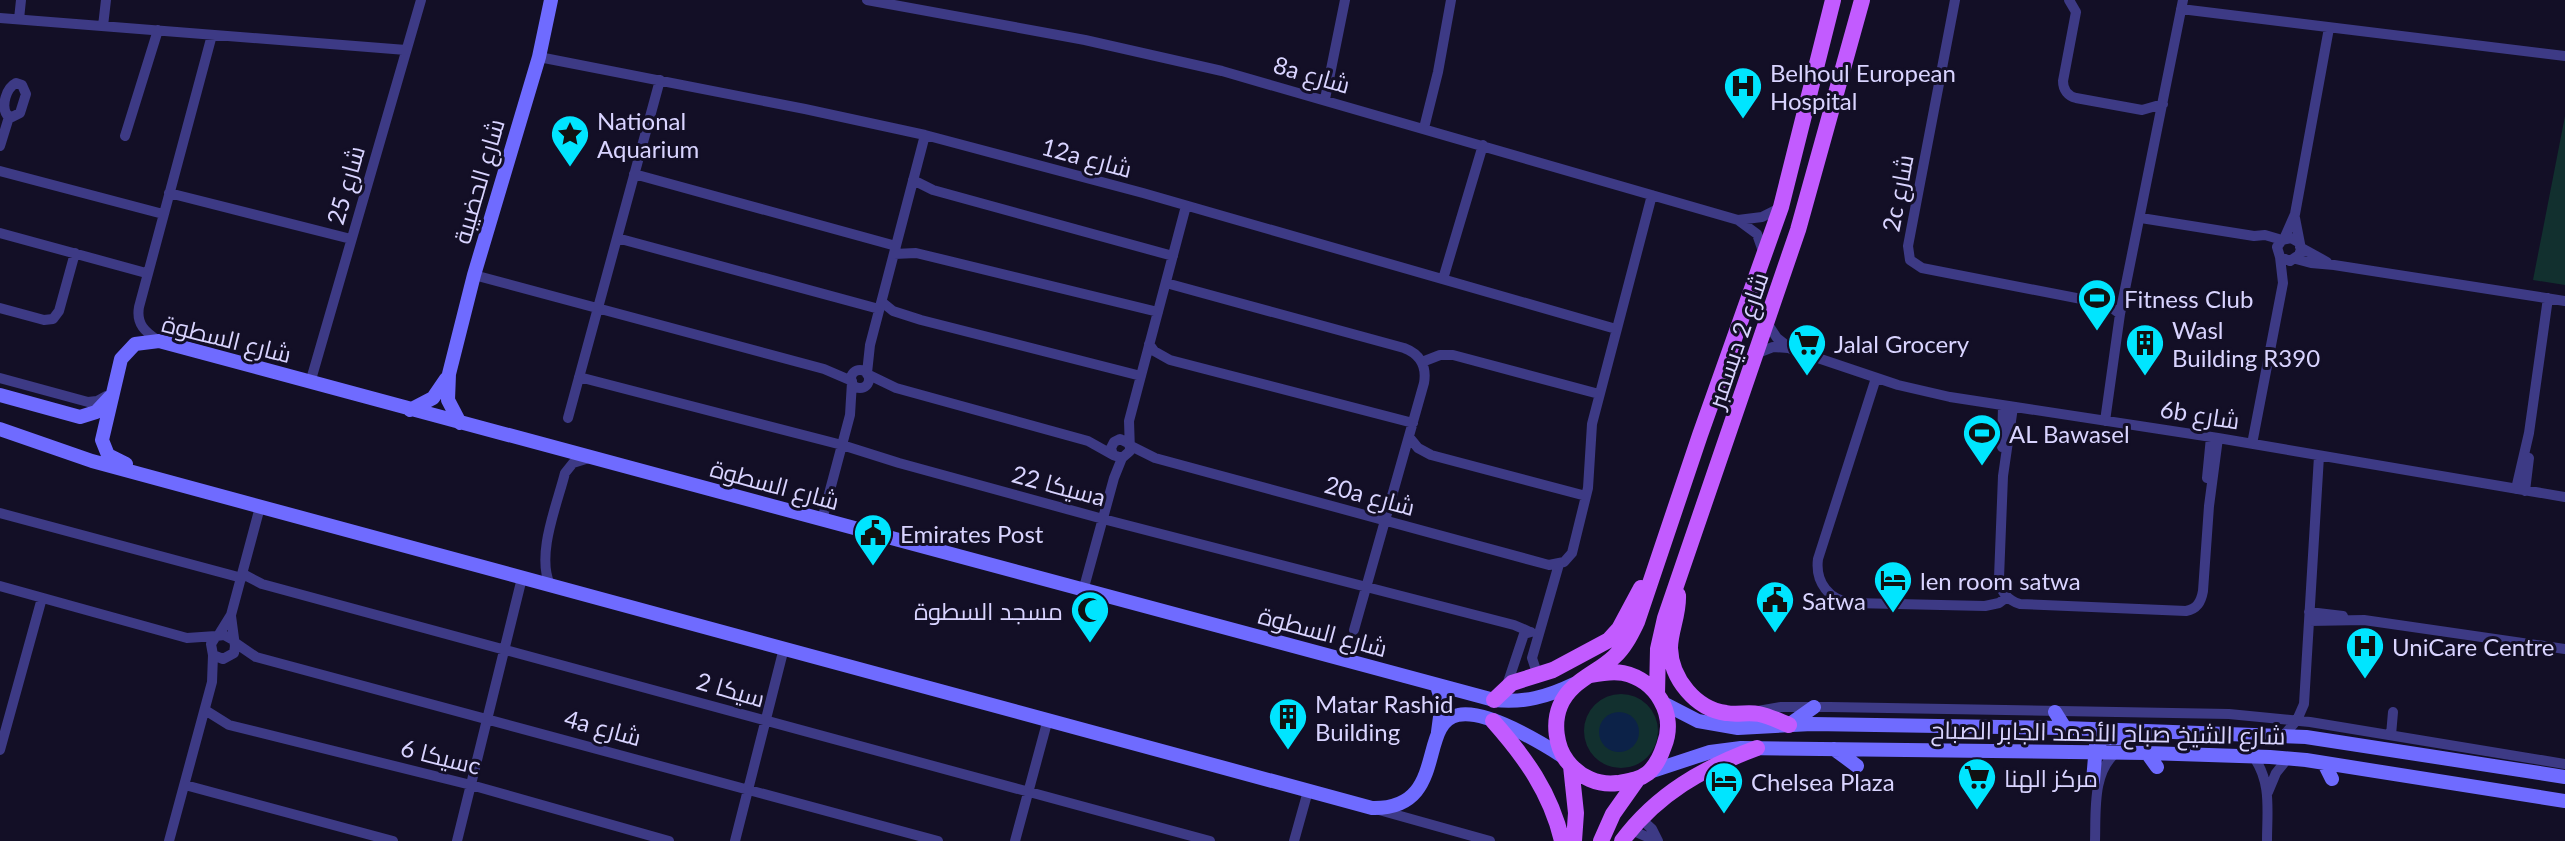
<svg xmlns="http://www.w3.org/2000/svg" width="2565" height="841" viewBox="0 0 2565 841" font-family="Lato,Cairo,sans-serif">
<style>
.green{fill:#12302f}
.water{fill:#0c2248}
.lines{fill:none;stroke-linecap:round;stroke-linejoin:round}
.street{stroke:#3d3a85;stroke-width:10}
.secondary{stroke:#6f6bff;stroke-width:14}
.primary{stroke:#c25bff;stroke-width:16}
.labels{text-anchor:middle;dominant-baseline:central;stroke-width:6;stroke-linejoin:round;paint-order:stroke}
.poi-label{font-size:24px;fill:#d9d4ff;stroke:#130f26;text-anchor:start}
.street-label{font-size:24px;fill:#d9d4ff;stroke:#130f26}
</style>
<rect width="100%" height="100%" fill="#130f26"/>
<path class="green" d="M 2565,116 L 2565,285 L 2533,280 Z
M1584 731a37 37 0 1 1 74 0a37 37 0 1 1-74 0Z"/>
<path class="water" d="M1599 732a20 20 0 1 1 40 0a20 20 0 1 1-40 0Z"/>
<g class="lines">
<path class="street" d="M 867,0 L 1085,40 L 1222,71 L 1738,220 L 1757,234 L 1764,254
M 1955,0 L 1908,246 L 1910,260 L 1922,268 L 2107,304 L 2120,314
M 2069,0 L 2076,12 L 2063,81 C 2063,90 2068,96 2076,98 L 2142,110 L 2163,104
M 2181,9 L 2565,56
M 0,18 L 406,50
M 19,19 L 21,0
M 103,26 L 106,0
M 539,57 L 805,109 L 925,135 L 1143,193 L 1616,329
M 16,83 L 22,85 L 26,94 L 20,113 L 12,117 L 7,115 C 1,106 6,88 16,83 Z
M 1325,99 L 1345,0
M 1424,128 L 1438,72 L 1451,0
M 125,136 L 158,30
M 0,146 L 9,117
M 0,171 L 163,214
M 634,174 L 896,246
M 913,180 L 933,190 L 1173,256
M 169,193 L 351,239
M 2141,218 L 2254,236 L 2265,235 L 2282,240
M 2295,218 L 2301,249 L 2299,255 L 2290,261 L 2280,257 L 2277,247 L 2282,240 L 2291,238 L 2298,242
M 1738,220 L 1762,217 L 1780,208
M 0,233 L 146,273
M 617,238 L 879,309
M 2284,239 L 2295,214 L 2329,28
M 2300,247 L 2327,262
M 894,254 L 916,253 L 1158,312
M 2296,259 L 2311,263 L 2334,265 L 2565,301
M 474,275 L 824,369 L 852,381
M 1443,279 L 1483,145
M 1166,283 L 1404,348 C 1420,354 1427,366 1424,383 L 1354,630
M 882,302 L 893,311 L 921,320 L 1141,376
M 0,308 L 44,320 L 53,319 L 59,311 L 75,253
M 1767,323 L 1777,338 L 1791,349 L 1898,385 L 1950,397 L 2218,438 L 2565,497
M 159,341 C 145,332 136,324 139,307 L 212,35
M 1149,344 L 1154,351 L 1170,360 L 1413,423
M 1755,354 L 1773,347 L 1788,348
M 1422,362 L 1440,355 L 1453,355 L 1599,394
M851 379a9 9 0 1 1 18 0a9 9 0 1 1-18 0Z
M 867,373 L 870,345 L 925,135
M 867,374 L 896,388 L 1088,441 L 1113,455
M 579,377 L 842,445 L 899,463 L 1103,519 L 1514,625 L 1528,631
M 0,378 L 88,402 L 97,401 L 106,396
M 1876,378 L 1818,559 C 1815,582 1829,601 1853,603 L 1985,606 L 1999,603 L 2007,597
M 310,383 L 421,0
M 2013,407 L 2003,476 L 1999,578 C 2000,592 2007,600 2020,604 L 2186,611 C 2197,609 2201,602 2203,591 L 2209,506 L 2218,438
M 568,418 L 660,80
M 2105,421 L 2120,314 L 2183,0
M 1409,437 L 1418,448 L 1431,455 L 1586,496
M 1128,443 L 1120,439 L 1114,442 L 1111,448 L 1113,455 L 1122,458 L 1130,451 L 1129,421 L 1186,206
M 2252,444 L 2283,283 L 2280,257
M 1129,445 L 1155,458 L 1549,565 L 1564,562 L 1572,553 L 1588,488 L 1592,424 L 1652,195
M 2002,447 L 2003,406
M 2207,478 L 2211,437
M 2516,489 L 2529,433 L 2548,298
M 2525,491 L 2529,458
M 0,513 L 242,578
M 822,520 L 850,415 L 852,382
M 243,574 L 262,584 L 1210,841
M 550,585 C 536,554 557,505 565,473 L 573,463 L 589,458
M 0,586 L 187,638 L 216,636
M 1083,591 L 1114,478 L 1122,458
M 2309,612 L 2343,616
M 231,616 L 235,646 L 234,653 L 223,659 L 213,655 L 211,644 L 216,636 L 224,635 L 233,640
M 2309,621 L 2364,620 L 2565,649
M 218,636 L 231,615 L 260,507
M 234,642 L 256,657 L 938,841
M 1538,676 L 1532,658 L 1559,564
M 1507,685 L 1524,634 L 1531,632
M 205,710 L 229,725 L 471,785 L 669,841
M 1758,711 L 1781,707 L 1830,707 L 2229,714 L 2310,722 L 2565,764
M 2284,735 L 2297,720 L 2304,704 L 2319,456
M 2391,735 L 2393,712
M 0,750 L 42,598
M 2253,756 C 2272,782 2267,811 2267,841
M 185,785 L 393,841
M 2268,792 L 2276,773 L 2288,758
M 1379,810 L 1490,841
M 1641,819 L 1652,829 L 1658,841
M 1631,830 L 1657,841
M 169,841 L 212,682 L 213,655
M 457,841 L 522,578
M 735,841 L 784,648
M 1015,841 L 1048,719
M 1294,841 L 1308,791
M 2095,841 C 2096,812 2092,771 2117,752"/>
<path class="secondary" d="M 0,395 L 80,417 L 96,412 L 110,397
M 410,410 L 433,398 L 446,379
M 460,423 L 448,400 L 449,374 L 474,275 L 539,57 L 551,0
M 0,429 L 92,461 L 1372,808 C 1449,810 1417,723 1458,715 C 1485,709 1540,742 1562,756
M 126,464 L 108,455 L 102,440 L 121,359 L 135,344 L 159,341 L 1494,700 C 1524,703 1547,697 1574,684
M 1437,686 L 1442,702 L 1438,732
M 1663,703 L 1698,721 L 1738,728 L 1812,724 L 2065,728 L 2306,737 L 2565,777
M 2055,712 L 2065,728
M 1790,724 L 1814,707
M 1834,749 L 1857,766
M 2147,753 L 2157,767
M 2324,763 L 2332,779
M 1649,772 L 1710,752 L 1741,748 L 2147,753 L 2270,757 L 2306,760 L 2565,801
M 2093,781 L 2096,745 L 2104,738 L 2119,738"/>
<path class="primary" d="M 1678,595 C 1679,614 1670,631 1670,648 C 1671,679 1696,709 1726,713 C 1737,715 1748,712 1759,714 C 1769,716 1779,721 1789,725
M 1591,675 C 1601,673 1612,671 1623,673 C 1656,680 1677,714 1664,746 C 1661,755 1656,766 1648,773 C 1639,780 1629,781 1618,783 C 1599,786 1579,777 1567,761 C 1556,747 1553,723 1560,706 C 1570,681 1596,674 1614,657 C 1625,647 1631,634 1637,622 L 1700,435 L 1781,207 L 1833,0
M 1657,694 L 1658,649 L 1665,618 L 1798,230 L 1862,0
M 1494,700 L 1512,683 L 1553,670 L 1609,640 L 1619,629 L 1641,588
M 1493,721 C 1525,757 1551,793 1562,841
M 1571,766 L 1576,813 L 1574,841
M 1601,841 L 1613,814 L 1637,780
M 1622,841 C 1657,794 1703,768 1757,748"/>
</g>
<defs>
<g id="hospital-pin" transform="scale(2.0125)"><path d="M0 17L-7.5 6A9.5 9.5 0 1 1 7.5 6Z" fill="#00e5ff" stroke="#130f26"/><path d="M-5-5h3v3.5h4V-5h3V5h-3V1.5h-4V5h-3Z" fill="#111"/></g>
<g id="sight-pin" transform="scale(2.0125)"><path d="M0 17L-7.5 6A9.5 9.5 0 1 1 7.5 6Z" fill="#00e5ff" stroke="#130f26"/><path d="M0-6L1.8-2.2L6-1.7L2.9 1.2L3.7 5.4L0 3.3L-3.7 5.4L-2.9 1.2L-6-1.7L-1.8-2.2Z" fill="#111"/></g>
<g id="stadium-pin" transform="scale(2.0125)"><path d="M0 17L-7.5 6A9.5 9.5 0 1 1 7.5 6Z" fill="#00e5ff" stroke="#130f26"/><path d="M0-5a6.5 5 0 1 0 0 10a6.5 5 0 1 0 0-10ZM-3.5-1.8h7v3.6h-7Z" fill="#111"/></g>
<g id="supermarket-pin" transform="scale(2.0125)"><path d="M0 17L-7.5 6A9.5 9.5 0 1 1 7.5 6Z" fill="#00e5ff" stroke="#130f26"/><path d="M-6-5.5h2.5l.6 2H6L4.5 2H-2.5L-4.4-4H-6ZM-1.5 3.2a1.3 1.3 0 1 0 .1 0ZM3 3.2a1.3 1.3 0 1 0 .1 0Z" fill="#111"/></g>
<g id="building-pin" transform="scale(2.0125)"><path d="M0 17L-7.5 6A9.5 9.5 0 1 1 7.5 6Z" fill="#00e5ff" stroke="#130f26"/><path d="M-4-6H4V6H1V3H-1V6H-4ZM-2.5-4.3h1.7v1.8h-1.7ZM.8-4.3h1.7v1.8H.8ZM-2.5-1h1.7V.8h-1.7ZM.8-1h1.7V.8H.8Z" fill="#111"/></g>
<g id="civic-pin" transform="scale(2.0125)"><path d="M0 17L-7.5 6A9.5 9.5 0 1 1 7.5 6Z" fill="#00e5ff" stroke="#130f26"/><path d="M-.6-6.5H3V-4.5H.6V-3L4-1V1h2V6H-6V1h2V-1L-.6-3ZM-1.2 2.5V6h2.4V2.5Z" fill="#111"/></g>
<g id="hotel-pin" transform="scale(2.0125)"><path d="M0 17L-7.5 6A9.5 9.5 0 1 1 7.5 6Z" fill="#00e5ff" stroke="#130f26"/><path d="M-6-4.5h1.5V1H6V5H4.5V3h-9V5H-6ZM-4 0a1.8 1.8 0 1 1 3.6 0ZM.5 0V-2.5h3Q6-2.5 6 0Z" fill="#111"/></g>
<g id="mosque-pin" transform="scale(2.0125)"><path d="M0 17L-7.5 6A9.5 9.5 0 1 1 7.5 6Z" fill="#00e5ff" stroke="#130f26"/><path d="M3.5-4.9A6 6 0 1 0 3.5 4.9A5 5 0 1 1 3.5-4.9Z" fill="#111"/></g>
</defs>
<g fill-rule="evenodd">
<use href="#hospital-pin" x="1743" y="86"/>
<use href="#sight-pin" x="570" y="134"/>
<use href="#stadium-pin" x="2097" y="298"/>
<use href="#supermarket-pin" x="1807" y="343"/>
<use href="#building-pin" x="2145" y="343"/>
<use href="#stadium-pin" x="1982" y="433"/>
<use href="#civic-pin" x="873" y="533"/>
<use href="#hotel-pin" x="1893" y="580"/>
<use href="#civic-pin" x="1775" y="600"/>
<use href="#mosque-pin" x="1090" y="610"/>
<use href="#hospital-pin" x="2365" y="646"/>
<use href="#building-pin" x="1288" y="717"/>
<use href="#supermarket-pin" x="1977" y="777"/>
<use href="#hotel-pin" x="1724" y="781"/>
</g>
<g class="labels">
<g class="poi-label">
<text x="1770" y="72">Belhoul European<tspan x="1770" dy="28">Hospital</tspan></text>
<text x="597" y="120">National<tspan x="597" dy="28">Aquarium</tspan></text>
<text x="2124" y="298">Fitness Club</text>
<text x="2172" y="329">Wasl<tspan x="2172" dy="28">Building R390</tspan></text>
<text x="1834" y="343">Jalal Grocery</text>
<text x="2009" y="433">AL Bawasel</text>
<text x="900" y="533">Emirates Post</text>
<text x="1920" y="580">len room satwa</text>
<text x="1802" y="600">Satwa</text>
<text x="1063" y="610" text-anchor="end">مسجد السطوة</text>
<text x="2392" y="646">UniCare Centre</text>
<text x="1315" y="703">Matar Rashid<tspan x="1315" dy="28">Building</tspan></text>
<text x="2004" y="777">مركز الهنا</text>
<text x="1751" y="781">Chelsea Plaza</text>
</g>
<g class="street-label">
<text transform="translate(1312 74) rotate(16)">8a شارع</text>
<text transform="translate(1087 157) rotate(15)">12a شارع</text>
<text transform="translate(478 181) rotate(-74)">شارع الحضيبة</text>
<text transform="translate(345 185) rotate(-74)">شارع 25</text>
<text transform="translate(1897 193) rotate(-79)">2c شارع</text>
<text transform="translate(227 338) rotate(14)">شارع السطوة</text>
<text transform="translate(1737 340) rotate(-71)">شارع 2 ديسمبر</text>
<text transform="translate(2200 414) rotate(9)">6b شارع</text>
<text transform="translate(775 484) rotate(15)">شارع السطوة</text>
<text transform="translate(1059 485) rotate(15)">سيكا 22a</text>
<text transform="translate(1370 495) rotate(15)">20a شارع</text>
<text transform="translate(1323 631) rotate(15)">شارع السطوة</text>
<text transform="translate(731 689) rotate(16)">سيكا 2</text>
<text transform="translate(603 727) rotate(15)">4a شارع</text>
<text transform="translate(2108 732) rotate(1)">شارع الشيخ صباح الأحمد الجابر الصباح</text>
<text transform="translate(441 756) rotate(14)">سيكا 6c</text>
</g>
</g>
</svg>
